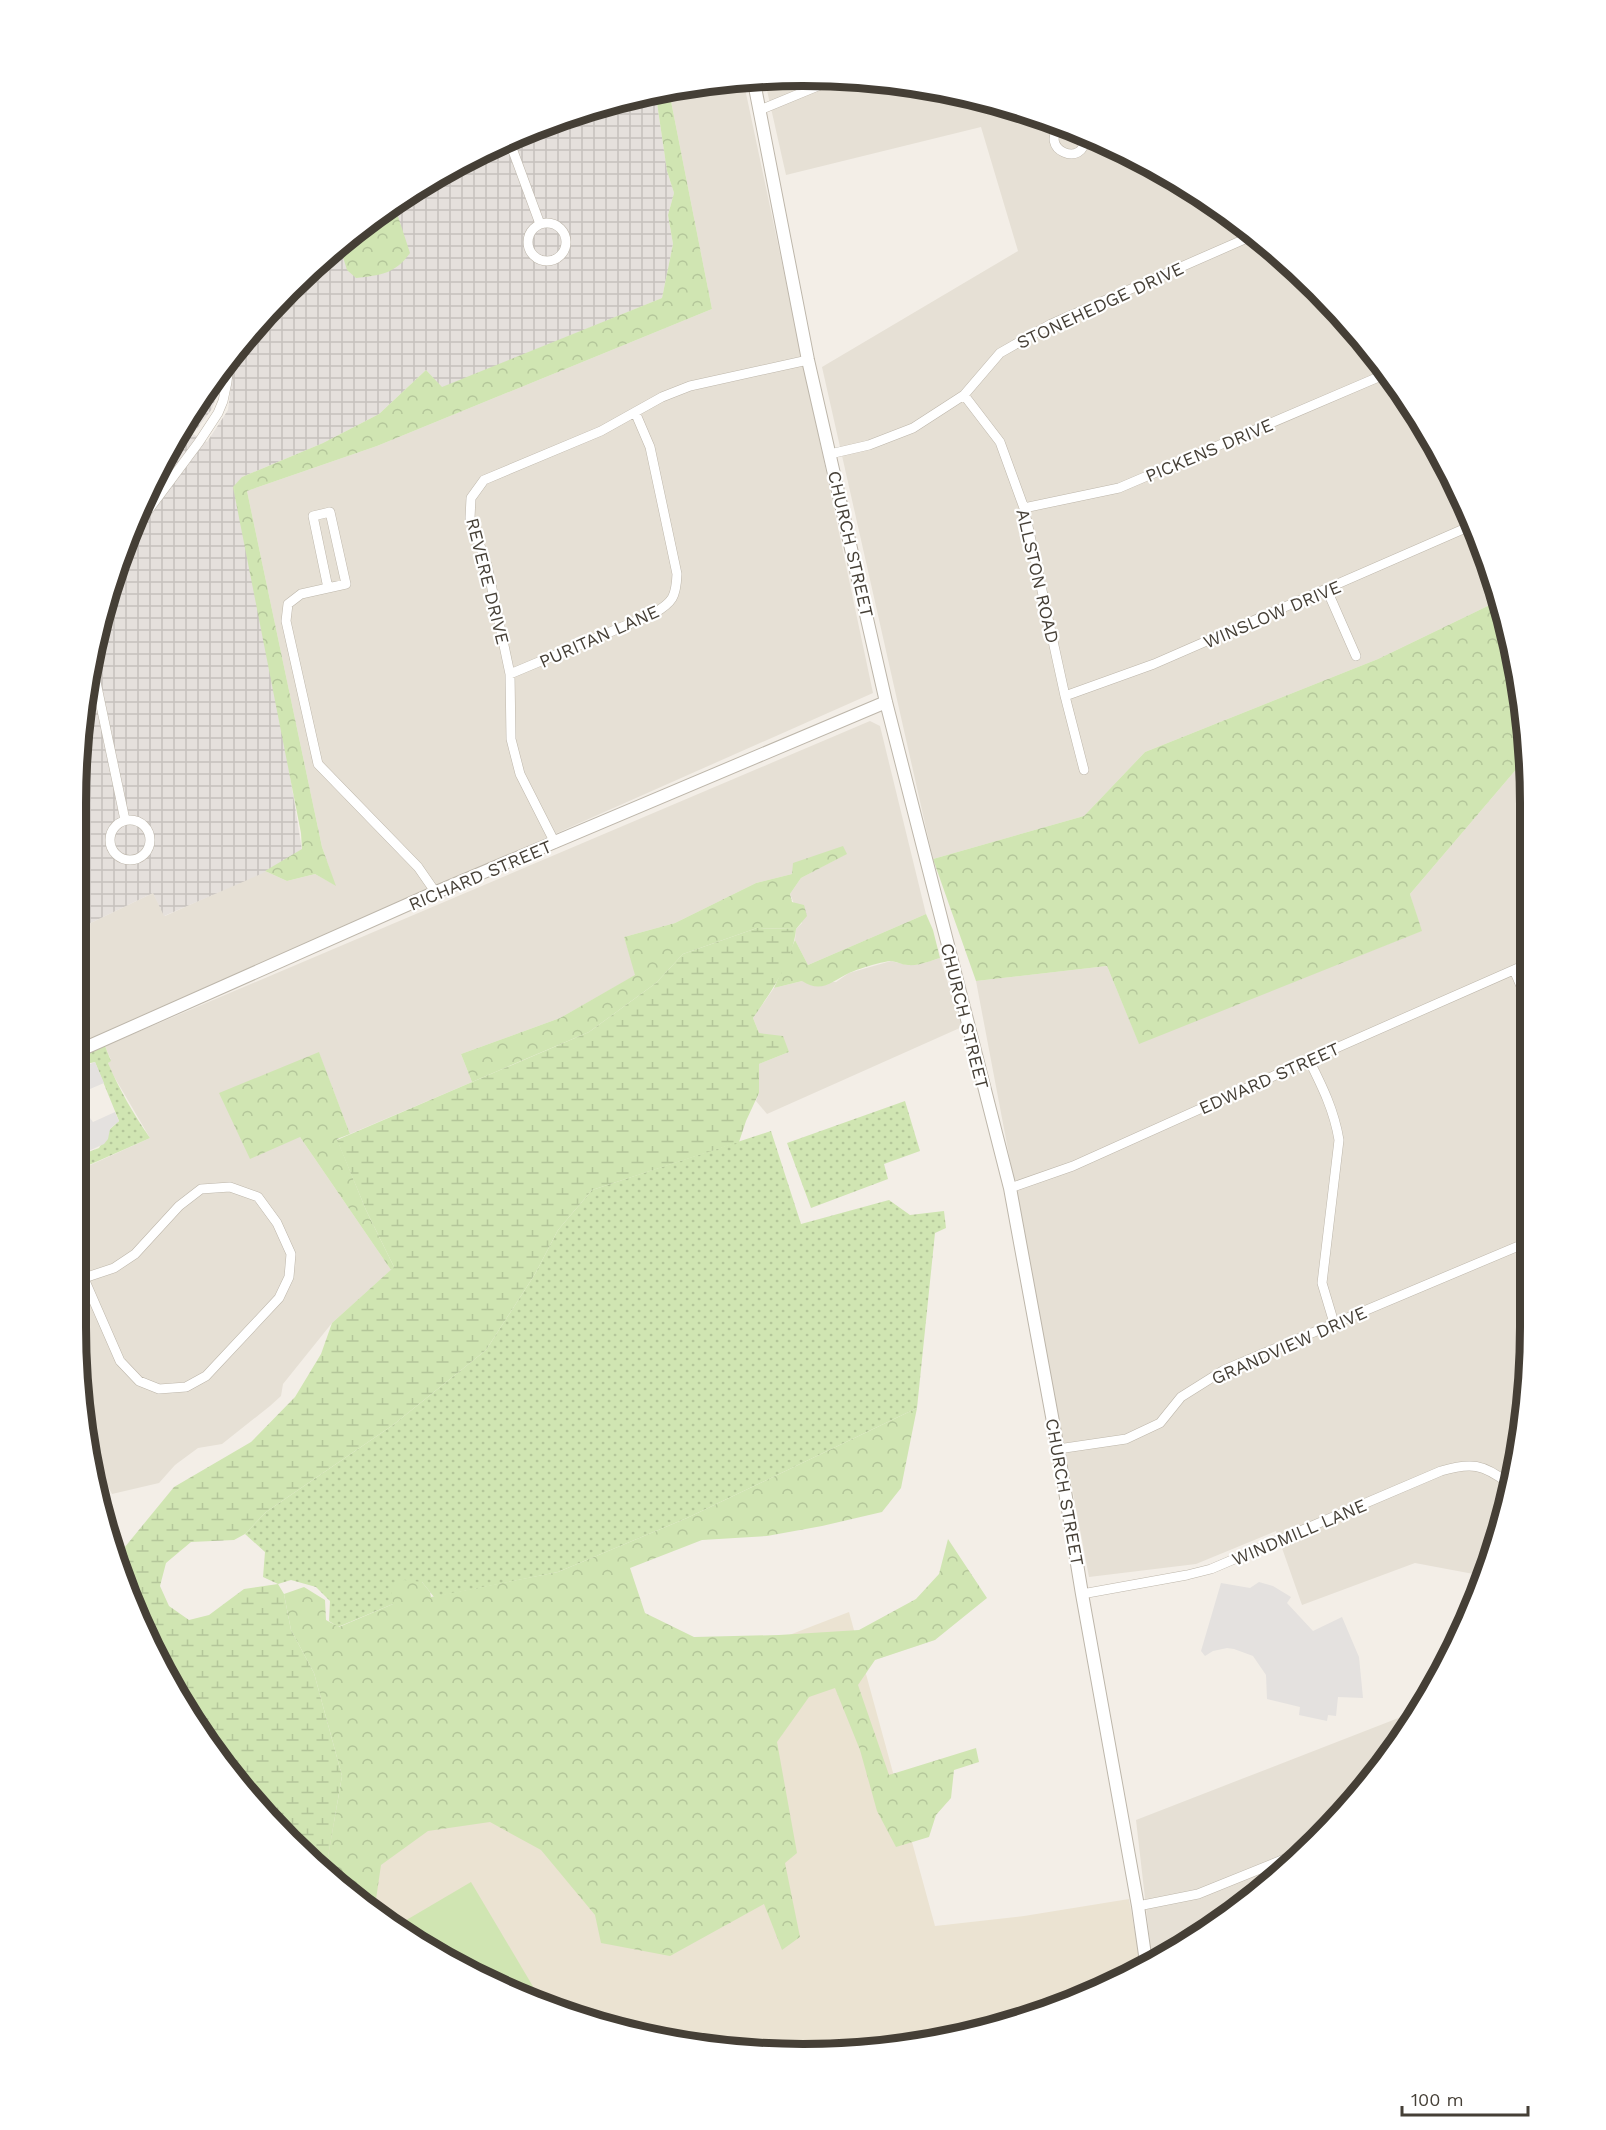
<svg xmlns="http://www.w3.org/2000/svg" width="1606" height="2130" viewBox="0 0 1606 2130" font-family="'Work Sans',sans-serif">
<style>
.residential{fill:#e6e0d5}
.industrial{fill:url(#industrial-grid)}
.education{fill:#ebe3d2}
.grass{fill:url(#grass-dots)}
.forest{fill:url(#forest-crowns)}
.wetland{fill:url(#wetland-marsh)}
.pitch{fill:#d0e5b2}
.parking{fill:#e4e1df}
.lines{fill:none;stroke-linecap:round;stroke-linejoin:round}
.minor-casing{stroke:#bdb6aa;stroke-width:10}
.tertiary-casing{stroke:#bdb6aa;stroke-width:14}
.minor{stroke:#fff;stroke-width:9}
.tertiary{stroke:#fff;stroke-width:12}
.labels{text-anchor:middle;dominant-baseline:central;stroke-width:4.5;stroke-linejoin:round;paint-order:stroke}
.street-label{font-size:18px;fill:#453f36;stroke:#fff}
.rim{fill:none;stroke:#453f36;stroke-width:8}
</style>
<defs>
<pattern id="industrial-grid" width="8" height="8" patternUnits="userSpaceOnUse" patternTransform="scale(1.5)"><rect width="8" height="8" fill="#e5e0dc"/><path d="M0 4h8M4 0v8" fill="none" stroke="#c6c1bd"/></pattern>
<pattern id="grass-dots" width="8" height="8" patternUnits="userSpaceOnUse" patternTransform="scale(1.5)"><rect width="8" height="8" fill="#d0e5b2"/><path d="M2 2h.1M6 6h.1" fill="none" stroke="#b4c69a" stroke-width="1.8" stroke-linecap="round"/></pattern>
<pattern id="forest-crowns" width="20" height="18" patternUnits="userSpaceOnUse" patternTransform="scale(1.5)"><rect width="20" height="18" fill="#d0e5b2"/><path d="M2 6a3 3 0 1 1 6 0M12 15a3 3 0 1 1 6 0" fill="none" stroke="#b4c69a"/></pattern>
<pattern id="wetland-marsh" width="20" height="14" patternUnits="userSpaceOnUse" patternTransform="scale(1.5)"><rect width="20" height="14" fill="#d0e5b2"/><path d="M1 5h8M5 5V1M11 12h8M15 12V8" fill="none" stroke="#b4c69a"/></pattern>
</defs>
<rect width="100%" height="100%" fill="#f3eee7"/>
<path class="residential" d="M 764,77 L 898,81 L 1037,114 L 1167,173 L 1283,256 L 1381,360 L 1476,525 L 1496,602 L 1378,659 L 1145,752 L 1084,816 L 933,859 L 822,367 L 1018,251 L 981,127 L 786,175 Z
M 743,79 L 873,693 L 76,1046 L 76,930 L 153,893 L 165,916 L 265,871 L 287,881 L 315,874 L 335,885 L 322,847 L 247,491 L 377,446 L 712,309 L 669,91 Z
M 870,721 L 880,726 L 926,914 L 808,965 L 795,940 L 796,929 L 802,923 L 790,894 L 801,878 L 846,854 L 792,874 L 756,883 L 675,923 L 624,937 L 636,975 L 560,1018 L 461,1054 L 472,1082 L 350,1134 L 319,1053 L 300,1137 L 391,1270 L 332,1323 L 283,1384 L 281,1396 L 270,1406 L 222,1444 L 198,1448 L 175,1465 L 159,1483 L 112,1494 L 92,1456 L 75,1327 L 75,1172 L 150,1138 L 112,1073 L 108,1063 L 111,1060 L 105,1046 Z
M 1525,759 L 1529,1375 L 1492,1561 L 1481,1585 L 1479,1575 L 1415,1563 L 1302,1605 L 1276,1531 L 1196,1564 L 1089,1577 L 976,981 L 1107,966 L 1139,1043 L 1421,931 L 1410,894 Z
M 940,958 L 962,1027 L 767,1114 L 756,1101 L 759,1093 L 759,1064 L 789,1052 L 759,1033 L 753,1018 L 774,988 L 802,981 L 836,982 L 849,973 L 891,961 L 907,965 L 921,964 Z
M 1419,1710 L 1350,1807 L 1246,1905 L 1152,1959 L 1136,1820 Z"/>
<path class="industrial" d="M 646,95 L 657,103 L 667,171 L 674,193 L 668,215 L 673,244 L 662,298 L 442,388 L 426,370 L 379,414 L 323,443 L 242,477 L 302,850 L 261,874 L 164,916 L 153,893 L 76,930 L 77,756 L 100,615 L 148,486 L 195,418 L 185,421 L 198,398 L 220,372 L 220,386 L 212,409 L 193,434 L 207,442 L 228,410 L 235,353 L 288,288 L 360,225 L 481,150 L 615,100 Z"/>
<path class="education" d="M 849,1612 L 935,1926 L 1024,1916 L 1129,1899 L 1141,1966 L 1081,2000 L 945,2041 L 851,2053 L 661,2041 L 481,1980 L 360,1905 L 288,1842 L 660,1685 Z"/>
<path class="grass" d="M 105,1046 L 111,1061 L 108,1063 C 119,1089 134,1115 150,1138 L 80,1169 L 75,1173 L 75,1157 L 99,1148 L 110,1129 L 119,1121 L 95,1062 L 86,1064 L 83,1059 L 87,1054 Z
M 905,1101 L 920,1151 L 884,1164 L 888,1179 L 811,1208 L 787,1143 Z
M 771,1131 L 801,1224 L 889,1200 L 910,1215 L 944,1211 L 946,1228 L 935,1233 L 917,1408 L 687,1518 L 558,1572 L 434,1597 L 422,1582 L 393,1604 L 338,1627 L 329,1621 L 330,1601 L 316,1587 L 291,1580 L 278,1584 L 263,1577 L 265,1552 L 245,1534 L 266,1512 L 393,1425 L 486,1350 L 535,1274 L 558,1230 L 592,1190 Z"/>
<path class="forest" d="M 669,91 L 712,309 L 377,446 L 247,491 L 322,847 L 336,886 L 315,874 L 287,881 L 265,871 L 302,849 L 301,833 L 233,487 L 242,477 L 323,443 L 379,414 L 426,370 L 442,387 L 662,298 L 673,244 L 668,215 L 674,193 L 667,171 L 657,103 L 646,95 Z
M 394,204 L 410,253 C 395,274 381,275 356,278 L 347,270 L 339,244 L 360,225 Z
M 195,417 L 193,434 L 156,474 L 148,486 L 185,421 Z
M 1496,602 L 1525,708 L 1525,759 L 1410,894 L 1422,931 L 1139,1044 L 1107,966 L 976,981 L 933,859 L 1084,816 L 1145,752 L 1378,659 Z
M 843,846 L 847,854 L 801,878 L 790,894 L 792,902 L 804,905 L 807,916 L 796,929 L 757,928 L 683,954 L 656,983 L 589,1032 L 472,1082 L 461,1054 L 560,1018 L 635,975 L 624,937 L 675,923 L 756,883 L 792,874 L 793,863 Z
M 926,914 L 933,930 L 940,958 C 930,961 919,966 908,965 C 902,965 896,961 890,961 C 880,962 858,969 849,973 C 832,981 822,994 802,981 L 774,988 L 795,940 L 808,965 Z
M 319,1052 L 350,1134 L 337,1139 L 366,1210 L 394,1267 L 391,1270 L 300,1137 L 250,1159 L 219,1093 Z
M 917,1408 L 901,1488 L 882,1512 L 822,1526 L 767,1536 L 702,1540 L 630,1568 L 645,1613 L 694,1637 L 779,1635 L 859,1630 L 916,1599 L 939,1574 L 948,1539 L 987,1598 L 935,1640 L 875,1660 L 858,1685 L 889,1775 L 976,1748 L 979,1762 L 954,1770 L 951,1798 L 936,1815 L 929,1837 L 896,1847 L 877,1811 L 860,1750 L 835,1688 L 809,1697 L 777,1742 L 797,1853 L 785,1863 L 800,1937 L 782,1950 L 764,1904 L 670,1956 L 601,1943 L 595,1915 L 541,1850 L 490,1822 L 428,1831 L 381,1865 L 374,1913 L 360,1905 L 325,1874 L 342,1776 L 314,1673 L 291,1630 L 284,1594 L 304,1587 L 325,1600 L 326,1620 L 339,1627 L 393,1604 L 391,1588 L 404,1580 L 422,1582 L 430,1592 L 431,1597 L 558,1572 L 687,1518 Z"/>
<path class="wetland" d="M 757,928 L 796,929 C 793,961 771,992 753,1018 L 759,1033 L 783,1036 L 789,1052 L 759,1064 L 759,1093 L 746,1121 L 739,1142 L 592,1190 L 558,1230 L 535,1274 L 486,1350 L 393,1425 L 266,1512 L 245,1534 L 234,1540 L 191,1542 L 166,1563 L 160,1586 L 169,1606 L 189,1620 L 209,1615 L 244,1589 L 278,1584 L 284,1594 L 291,1630 L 314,1673 L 342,1776 L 325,1874 L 288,1842 L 173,1691 L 116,1555 L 120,1553 L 174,1487 L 251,1442 L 295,1397 L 321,1354 L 332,1323 L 394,1267 L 366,1210 L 337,1140 L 589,1032 L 656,983 L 683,954 Z"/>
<path class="pitch" d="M 471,1882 L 541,2000 L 481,1980 L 412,1937 L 403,1922 Z"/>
<path class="parking" d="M 95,1062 L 104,1083 L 76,1095 L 76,1070 Z
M 115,1112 L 119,1121 L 110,1129 L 108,1139 L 104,1144 L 75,1157 L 76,1136 L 81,1134 L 76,1124 L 90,1118 L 93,1122 Z
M 1259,1582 L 1273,1586 L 1291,1597 L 1287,1603 L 1313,1631 L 1342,1617 L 1359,1657 L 1363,1698 L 1338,1697 L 1336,1716 L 1328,1715 L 1327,1721 L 1299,1715 L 1300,1707 L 1267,1699 L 1266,1675 L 1253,1656 L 1234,1649 L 1227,1648 L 1213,1651 L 1205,1656 L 1201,1651 L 1221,1583 L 1250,1588 Z"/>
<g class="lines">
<g class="minor-casing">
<path id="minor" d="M 760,110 L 835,79
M 1062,125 C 1035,148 1086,171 1085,136
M 509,140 L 540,224
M528 242a19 19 0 1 1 38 0a19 19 0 1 1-38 0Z
M 964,395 L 1000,442 L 1024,508 L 1065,696 L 1084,770
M 830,454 L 869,445 L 913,428 L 964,395 L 1000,353 L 1051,324 L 1254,235
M 1024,508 L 1119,488 L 1388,373
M 328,588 L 313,516 L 330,512 L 346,584 L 301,594 L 288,604 L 286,621 L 318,764 L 418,867 L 436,893
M 1327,590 L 1356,656
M 510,674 L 653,614 C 673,602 676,597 677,574 L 650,447 L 635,412
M 1065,696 L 1154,664 L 1475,524
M 125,820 L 96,682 L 98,647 L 103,623 L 138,524 L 199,442 L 218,413 L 223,401 L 227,382 L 229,361
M110 840a20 20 0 1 1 40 0a20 20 0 1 1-40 0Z
M 555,843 L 520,774 L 511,739 L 510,674 L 487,565 L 470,518 L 471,498 L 484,480 L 601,431 L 662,397 L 690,386 L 808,360
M 1514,970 L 1527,1000
M 1309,1060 C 1322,1086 1334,1110 1339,1140 L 1322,1283 L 1334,1323
M 1010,1188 L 1073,1166 L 1309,1060 L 1527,964
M 75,1258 L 120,1361 L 139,1381 L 159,1389 L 186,1387 L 206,1376 L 279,1298 L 289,1277 L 291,1254 L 277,1223 L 258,1197 L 230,1187 L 201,1189 L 179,1206 L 135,1254 L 114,1268 L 84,1278
M 1058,1449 L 1126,1439 L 1160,1423 L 1181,1397 L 1224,1370 L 1528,1242
M 1082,1594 L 1187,1575 L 1211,1569 L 1441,1471 C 1471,1462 1483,1464 1508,1483
M 1138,1906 L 1198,1894 L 1302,1852"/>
</g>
<g class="tertiary-casing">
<path id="tertiary" d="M 753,77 L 808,360 L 886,702 L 1010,1188 L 1058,1449 L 1082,1594 L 1138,1906 L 1146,1962
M 76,1052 L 427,896 L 886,702"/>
</g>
<use href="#minor" class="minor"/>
<use href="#tertiary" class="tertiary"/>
</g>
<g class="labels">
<g class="street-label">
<text transform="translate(1100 305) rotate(-25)">STONEHEDGE DRIVE</text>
<text transform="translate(1209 450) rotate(-23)">PICKENS DRIVE</text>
<text transform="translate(851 544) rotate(77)">CHURCH STREET</text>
<text transform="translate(1038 576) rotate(77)">ALLSTON ROAD</text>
<text transform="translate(488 581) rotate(76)">REVERE DRIVE</text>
<text transform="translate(1272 614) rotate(-23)">WINSLOW DRIVE</text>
<text transform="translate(599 636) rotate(-24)">PURITAN LANE</text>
<text transform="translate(480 875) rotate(-23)">RICHARD STREET</text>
<text transform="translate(965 1016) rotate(76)">CHURCH STREET</text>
<text transform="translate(1269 1078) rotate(-24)">EDWARD STREET</text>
<text transform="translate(1289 1345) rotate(-24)">GRANDVIEW DRIVE</text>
<text transform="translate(1065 1492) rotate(80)">CHURCH STREET</text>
<text transform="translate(1299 1532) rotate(-23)">WINDMILL LANE</text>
</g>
</g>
<path d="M0 0H1606V2130H0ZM803 86H803A717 717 0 0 1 1520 803V1327A717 717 0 0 1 803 2044H803A717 717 0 0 1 86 1327V803A717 717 0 0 1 803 86Z" fill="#fff" fill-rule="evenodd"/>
<path class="rim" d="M803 86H803A717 717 0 0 1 1520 803V1327A717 717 0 0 1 803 2044H803A717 717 0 0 1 86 1327V803A717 717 0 0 1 803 86Z"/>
<path d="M1402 2106v9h126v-9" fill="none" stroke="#453f36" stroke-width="3"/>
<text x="1411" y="2106" font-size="18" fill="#453f36" stroke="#ffffff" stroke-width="4.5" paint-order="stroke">100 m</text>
</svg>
